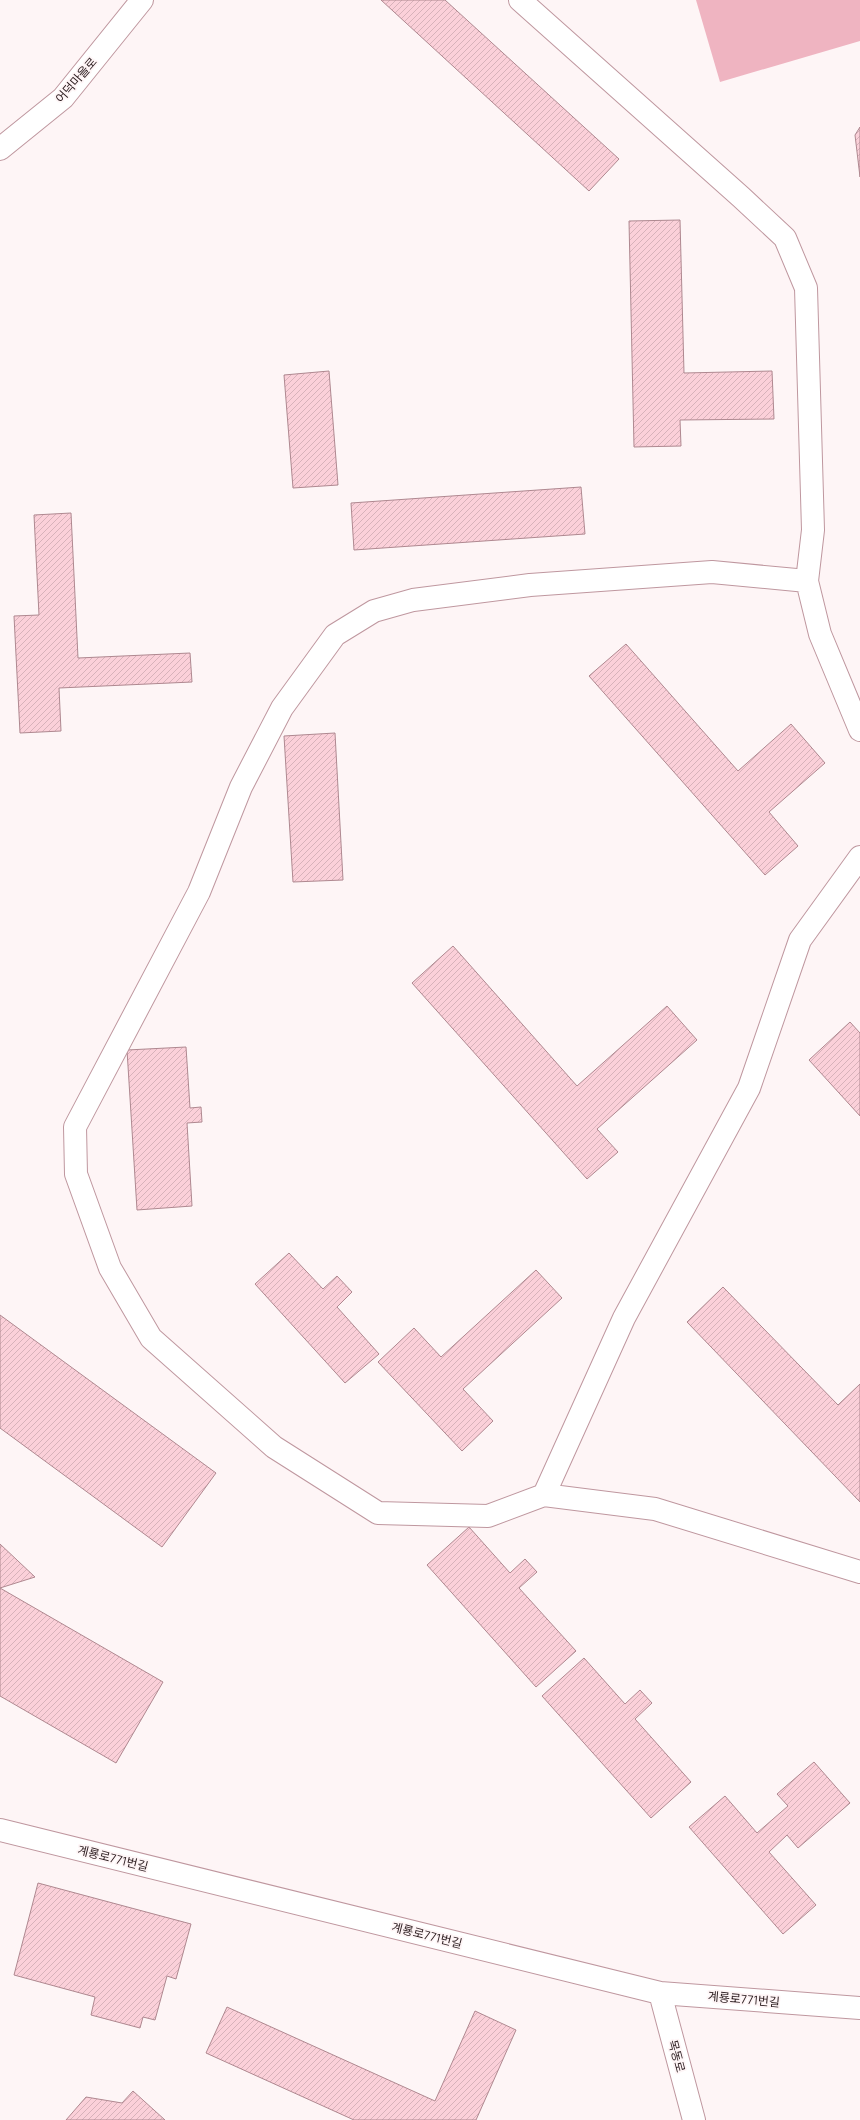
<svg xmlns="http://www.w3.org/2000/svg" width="860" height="2120" viewBox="0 0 860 2120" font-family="Manrope,'Noto Sans KR',sans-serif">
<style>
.green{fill:#efb4c1}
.building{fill:url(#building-hatch);stroke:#af8890}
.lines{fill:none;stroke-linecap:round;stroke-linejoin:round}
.minor-casing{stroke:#bf979f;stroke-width:24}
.major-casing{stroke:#bf979f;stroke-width:24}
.minor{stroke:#fff;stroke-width:22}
.major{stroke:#fff;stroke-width:22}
.labels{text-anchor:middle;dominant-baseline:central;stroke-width:3.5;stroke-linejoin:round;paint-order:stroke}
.street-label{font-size:12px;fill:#2f2023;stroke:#fef5f6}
</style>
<defs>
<pattern id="building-hatch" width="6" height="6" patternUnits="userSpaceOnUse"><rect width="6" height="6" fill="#fbd0d9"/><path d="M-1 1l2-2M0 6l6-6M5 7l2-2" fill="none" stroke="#d7b2ba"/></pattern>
</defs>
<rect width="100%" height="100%" fill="#fef5f6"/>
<path class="green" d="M 696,0 L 860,0 L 860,41 L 720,82 Z"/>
<path class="building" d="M 381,0 L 445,0 L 619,159 L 589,191 Z
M 860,127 L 860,177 L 855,135 Z
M 680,220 L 684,373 L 772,371 L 774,419 L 680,420 L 681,446 L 634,447 L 629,221 Z
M 329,371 L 338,485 L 293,488 L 284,375 Z
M 581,487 L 585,534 L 354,550 L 351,503 Z
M 71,513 L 78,658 L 190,653 L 192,682 L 59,688 L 61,731 L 20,733 L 14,616 L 39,615 L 34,515 Z
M 626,644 L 738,771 L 791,724 L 825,763 L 769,812 L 798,846 L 765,875 L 589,676 Z
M 335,733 L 343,880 L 293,882 L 284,736 Z
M 453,946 L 577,1086 L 667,1006 L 697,1040 L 597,1129 L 618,1152 L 587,1179 L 412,983 Z
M 850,1022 L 860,1033 L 860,1116 L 809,1060 Z
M 186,1047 L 190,1108 L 201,1107 L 202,1122 L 187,1123 L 192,1206 L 137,1210 L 127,1050 Z
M 289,1253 L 323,1289 L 337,1276 L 352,1292 L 337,1307 L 379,1354 L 345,1383 L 255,1284 Z
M 536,1270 L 562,1298 L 463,1389 L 493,1421 L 462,1451 L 378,1362 L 414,1328 L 441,1357 Z
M 723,1287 L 838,1405 L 860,1384 L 860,1502 L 687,1322 Z
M 0,1315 L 216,1473 L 162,1547 L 0,1428 Z
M 469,1527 L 510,1573 L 525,1559 L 537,1572 L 519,1588 L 576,1651 L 536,1687 L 427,1565 Z
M 0,1544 L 35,1577 L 0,1588 Z
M 0,1588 L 163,1682 L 116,1763 L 0,1696 Z
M 584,1658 L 625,1704 L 640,1690 L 652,1703 L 635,1719 L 691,1782 L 651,1818 L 542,1696 Z
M 814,1762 L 850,1803 L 798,1848 L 787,1835 L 769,1852 L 816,1905 L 783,1934 L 689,1827 L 725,1796 L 757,1833 L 788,1806 L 777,1794 Z
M 38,1883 L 191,1924 L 176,1979 L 167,1976 L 155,2020 L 143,2017 L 140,2028 L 91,2015 L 95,1997 L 14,1975 Z
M 227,2007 L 435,2101 L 475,2011 L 516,2030 L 476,2120 L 354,2120 L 206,2053 Z
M 133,2091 L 165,2120 L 66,2120 L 86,2097 L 122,2103 Z"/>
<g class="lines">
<g class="minor-casing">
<path id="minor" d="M 520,0 L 741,197 L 785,238 L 806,288 L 813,530 L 807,581 L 820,634 L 860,730
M 807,581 L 712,572 L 530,585 L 413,600 L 374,611 L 335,635 L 282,708 L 241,787 L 199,892 L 75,1127 L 76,1174 L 110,1268 L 151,1338 L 274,1447 L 378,1513 L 488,1516 L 544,1495 L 655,1509 L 860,1572
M 544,1495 L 624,1318 L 749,1088 L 800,940 L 860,857
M 0,1830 L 660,1993 L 860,2008
M 660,1993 L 694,2120"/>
</g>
<g class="major-casing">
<path id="major" d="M 0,149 L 63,98 L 142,0"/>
</g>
<use href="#minor" class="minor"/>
<use href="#major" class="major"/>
</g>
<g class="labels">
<g class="street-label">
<text transform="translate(76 80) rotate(-49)">어덕마을로</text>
<text transform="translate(113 1858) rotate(14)">계룡로771번길</text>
<text transform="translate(427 1935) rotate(14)">계룡로771번길</text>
<text transform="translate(744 1999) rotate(5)">계룡로771번길</text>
<text transform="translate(677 2056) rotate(75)">목동로</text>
</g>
</g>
</svg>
